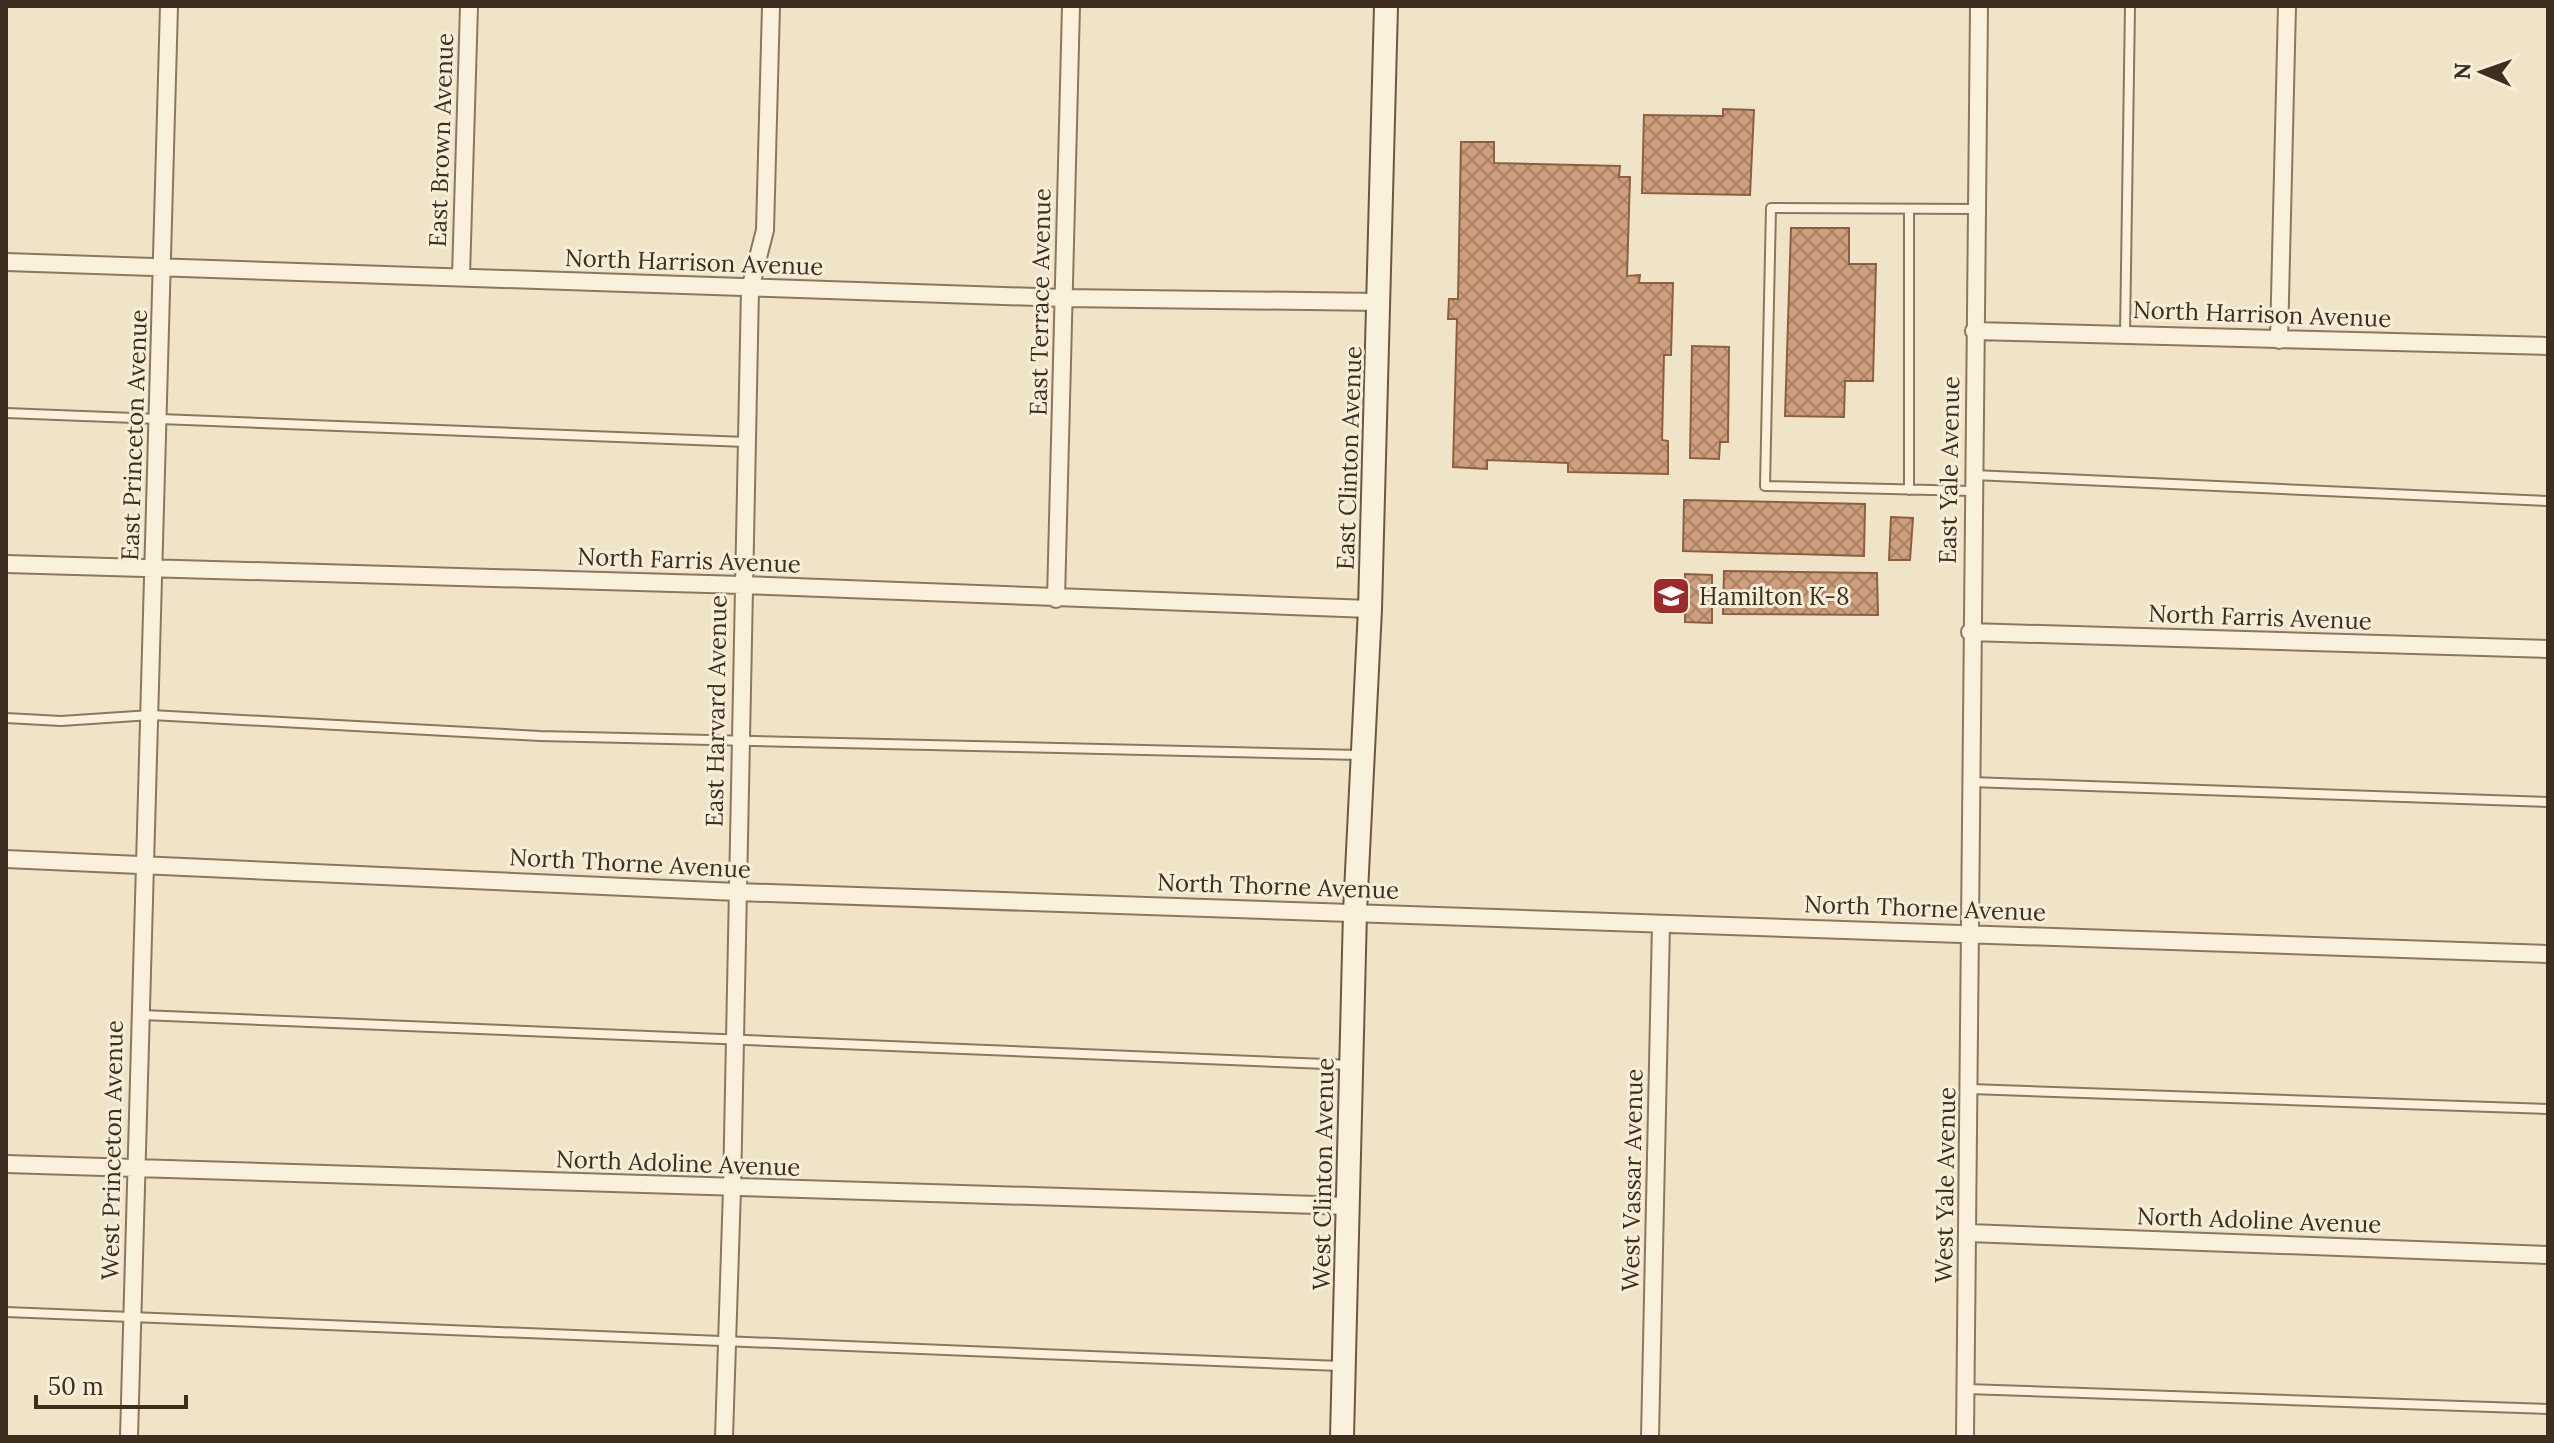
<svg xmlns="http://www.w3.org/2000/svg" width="2554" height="1443" viewBox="0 0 2554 1443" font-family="Lora,serif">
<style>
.building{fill:url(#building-cross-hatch);stroke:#8d5f41;stroke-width:2}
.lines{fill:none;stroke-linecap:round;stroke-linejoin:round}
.service-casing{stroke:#8d765c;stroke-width:12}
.minor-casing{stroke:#8d765c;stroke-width:20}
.secondary-casing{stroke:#6f573f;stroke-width:26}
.service{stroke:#faf1dc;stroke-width:8}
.minor{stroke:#faf1dc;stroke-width:16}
.secondary{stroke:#faf1dc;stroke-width:22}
.labels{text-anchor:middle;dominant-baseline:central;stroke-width:6;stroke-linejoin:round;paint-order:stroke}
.street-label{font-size:24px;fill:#3d2e20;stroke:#f7eed8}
.poi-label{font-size:24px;fill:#3d2e20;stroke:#f7eed8;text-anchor:start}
</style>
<defs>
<pattern id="building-cross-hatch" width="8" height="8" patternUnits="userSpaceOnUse" patternTransform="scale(2)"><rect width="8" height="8" fill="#cf9f7d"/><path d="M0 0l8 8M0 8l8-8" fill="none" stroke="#a98266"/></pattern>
</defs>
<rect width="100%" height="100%" fill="#f0e4c8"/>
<path class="building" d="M 1723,109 L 1754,110 L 1750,195 L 1642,193 L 1644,115 L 1723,116 Z
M 1461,142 L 1494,142 L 1494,163 L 1620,166 L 1619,177 L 1630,177 L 1627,276 L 1640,275 L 1639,283 L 1673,283 L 1671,355 L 1664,355 L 1662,440 L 1668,441 L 1668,474 L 1568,472 L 1568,463 L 1487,460 L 1487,469 L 1453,467 L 1457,319 L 1448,319 L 1449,299 L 1458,299 Z
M 1791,228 L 1849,228 L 1849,264 L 1876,264 L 1873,381 L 1845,381 L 1844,417 L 1785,416 Z
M 1692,346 L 1729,347 L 1728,442 L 1720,442 L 1719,459 L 1690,458 Z
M 1684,500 L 1865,504 L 1864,556 L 1683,551 Z
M 1891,517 L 1913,518 L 1910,560 L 1889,560 Z
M 1724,571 L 1877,573 L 1878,615 L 1723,614 Z
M 1685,574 L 1712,575 L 1712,623 L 1685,622 Z"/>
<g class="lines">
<g class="service-casing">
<path id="service" d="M 2125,334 L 2130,6
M 6,413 L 746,442
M 1974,475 L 2548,501
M 1909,490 L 1909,209
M 1972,491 L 1765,486 L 1771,208 L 1975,209
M 6,718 L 61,721 L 151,715 L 540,736 L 1361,755
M 1971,782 L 2548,802
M 142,1015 L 1351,1065
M 1970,1089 L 2548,1109
M 6,1312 L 1340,1366
M 1966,1389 L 2548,1409"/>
</g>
<g class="minor-casing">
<path id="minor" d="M 6,262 L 1064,298 L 1380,302
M 461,276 L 469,6
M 1974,331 L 2548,346
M 2279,340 L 2287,6
M 6,564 L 742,585 L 1370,609
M 1056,599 L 1071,6
M 1970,632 L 2548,649
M 6,859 L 737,892 L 2548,954
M 6,1164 L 1349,1206
M 1969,1233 L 2548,1255
M 129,1437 L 169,6
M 724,1437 L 732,1189 L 750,289 L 765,230 L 771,6
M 1650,1437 L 1661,924
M 1965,1437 L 1979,6"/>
</g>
<g class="secondary-casing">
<path id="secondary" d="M 1342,1437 L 1355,912 L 1370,609 L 1386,6"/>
</g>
<use href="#service" class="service"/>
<use href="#minor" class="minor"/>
<use href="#secondary" class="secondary"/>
</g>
<defs>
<g id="school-square" transform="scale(2)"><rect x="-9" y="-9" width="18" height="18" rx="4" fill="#9e2a2b" stroke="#f7eed8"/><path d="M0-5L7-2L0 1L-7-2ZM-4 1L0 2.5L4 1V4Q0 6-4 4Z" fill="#fff"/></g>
</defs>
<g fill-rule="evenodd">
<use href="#school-square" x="1671" y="596"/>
</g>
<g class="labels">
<g class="street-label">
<text transform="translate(441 140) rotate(-88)">East Brown Avenue</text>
<text transform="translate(694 262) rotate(2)">North Harrison Avenue</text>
<text transform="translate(1040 302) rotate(-89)">East Terrace Avenue</text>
<text transform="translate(2262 314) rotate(2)">North Harrison Avenue</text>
<text transform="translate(134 435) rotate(-88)">East Princeton Avenue</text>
<text transform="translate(1349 458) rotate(-88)">East Clinton Avenue</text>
<text transform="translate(1949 470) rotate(-89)">East Yale Avenue</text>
<text transform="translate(689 560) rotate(2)">North Farris Avenue</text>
<text transform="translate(2260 617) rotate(2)">North Farris Avenue</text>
<text transform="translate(716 711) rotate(-89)">East Harvard Avenue</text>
<text transform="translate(630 863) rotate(3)">North Thorne Avenue</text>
<text transform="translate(1278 886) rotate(2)">North Thorne Avenue</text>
<text transform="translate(1925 908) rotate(2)">North Thorne Avenue</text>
<text transform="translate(112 1150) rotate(-89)">West Princeton Avenue</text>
<text transform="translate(678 1163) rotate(2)">North Adoline Avenue</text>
<text transform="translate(1323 1174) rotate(-89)">West Clinton Avenue</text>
<text transform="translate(1632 1180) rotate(-89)">West Vassar Avenue</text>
<text transform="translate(1945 1185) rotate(-89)">West Yale Avenue</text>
<text transform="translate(2259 1220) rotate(2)">North Adoline Avenue</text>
</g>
<g class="poi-label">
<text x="1699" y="596">Hamilton K-8</text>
</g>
</g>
<rect width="2554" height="1443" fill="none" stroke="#3d2e20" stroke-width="16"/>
<g transform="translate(2482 72) rotate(272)" stroke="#f7eed8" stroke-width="6" paint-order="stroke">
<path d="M0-6L14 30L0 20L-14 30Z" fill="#3d2e20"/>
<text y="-12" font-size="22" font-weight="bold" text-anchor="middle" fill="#3d2e20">N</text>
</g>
<path d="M36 1395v12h150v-12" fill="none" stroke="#3d2e20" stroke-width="4"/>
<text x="48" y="1395" font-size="24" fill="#3d2e20" stroke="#f7eed8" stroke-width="6" paint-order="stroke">50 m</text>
</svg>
